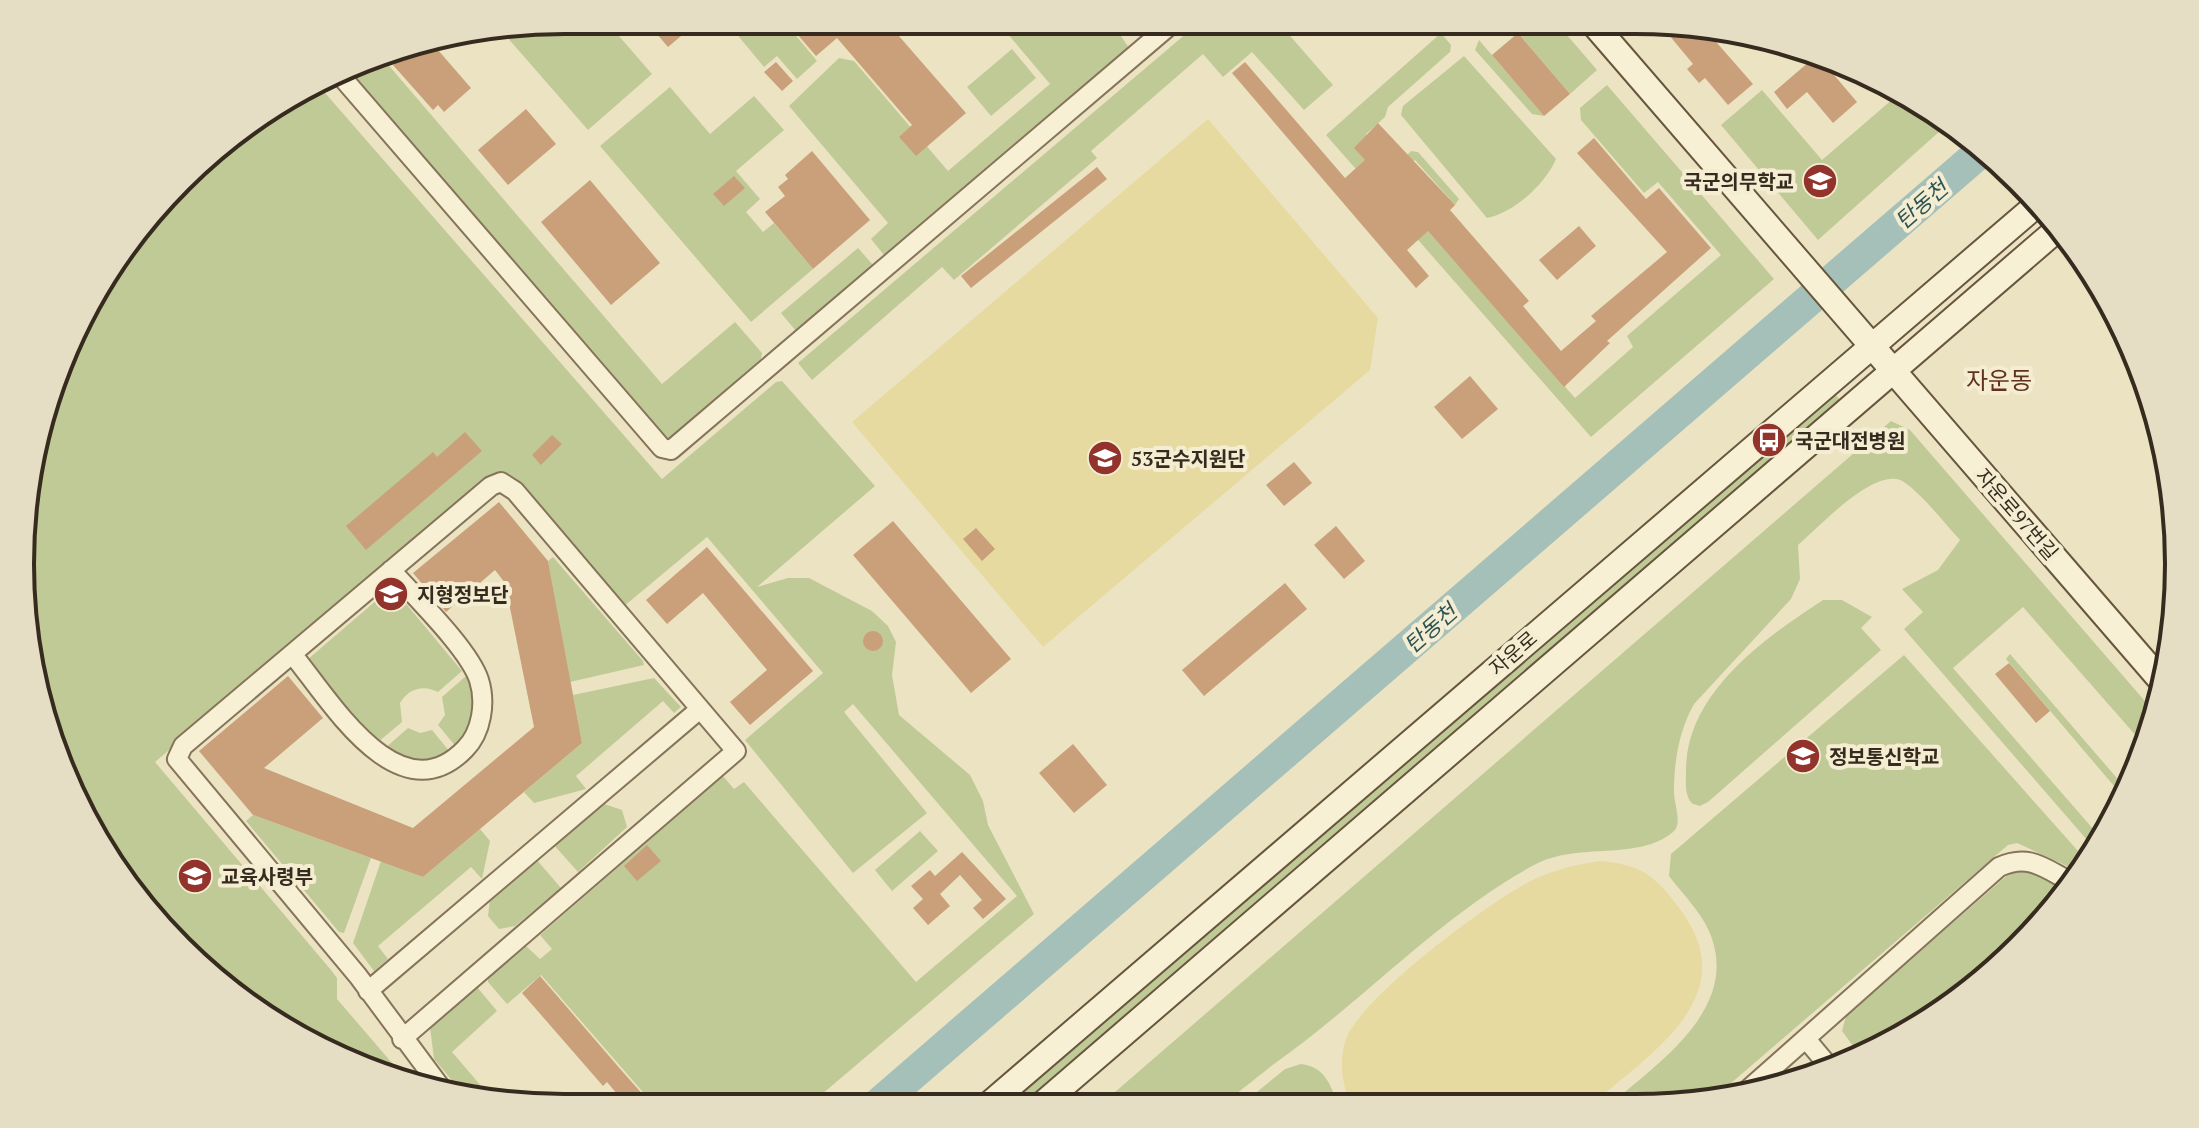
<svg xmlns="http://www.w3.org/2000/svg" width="2199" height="1128" viewBox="0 0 2199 1128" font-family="'PT Serif','Noto Sans KR',serif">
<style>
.green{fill:#c0ca97}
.sand{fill:#e7daa0}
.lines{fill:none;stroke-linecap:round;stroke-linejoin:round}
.river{stroke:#a5bfb9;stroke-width:32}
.building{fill:#c9a07a}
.street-casing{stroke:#86745a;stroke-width:22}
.secondary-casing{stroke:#67563d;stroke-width:28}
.street{stroke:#f7f0d5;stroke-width:18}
.secondary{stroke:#f7f0d5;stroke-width:24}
.labels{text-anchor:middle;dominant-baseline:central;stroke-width:8;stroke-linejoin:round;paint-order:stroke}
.poi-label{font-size:20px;font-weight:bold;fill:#362b1e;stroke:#f4edd2;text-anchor:start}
.street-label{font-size:20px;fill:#362b1e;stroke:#f4edd2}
.water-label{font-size:22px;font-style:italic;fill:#2e5555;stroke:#f4edd2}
.quarter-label{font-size:24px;fill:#61311f;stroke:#f4edd2}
.rim{fill:none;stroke:#362b1e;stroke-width:4}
</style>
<rect width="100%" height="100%" fill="#ece3c3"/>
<path class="green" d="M 564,20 L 605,20 L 652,74 L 588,130 L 506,36 L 515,28 Z
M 725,20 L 783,20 L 817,61 L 797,79 L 777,56 L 764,67 Z
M 996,20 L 1111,21 L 1129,48 L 884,255 L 871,239 L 888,223 L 789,106 L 839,58 L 854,61 L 948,171 L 1050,84 Z
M 1201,21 L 1277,21 L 1333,85 L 1304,110 L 1252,52 L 1223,77 L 1203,54 L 1091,151 L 1097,158 L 954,280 L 942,267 L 812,380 L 798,363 Z
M 1508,21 L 1555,21 L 1597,70 L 1570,94 Z
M 1441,33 L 1451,45 L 1450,52 L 1388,107 L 1385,117 L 1366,134 L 1395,168 L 1411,151 L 1418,152 L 1459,199 L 1455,205 L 1415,160 L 1396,176 L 1428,231 L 1575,398 L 1633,347 L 1627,336 L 1721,255 L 1658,182 L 1644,193 L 1581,120 L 1580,108 L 1607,85 L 1774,279 L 1591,437 L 1326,135 Z
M 1479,40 L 1544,116 L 1532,114 L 1475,50 Z
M 1012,49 L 1036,78 L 991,116 L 967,87 Z
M 379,54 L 662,384 L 735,322 L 762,353 L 760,367 L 674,436 L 667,438 L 659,434 L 347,71 Z
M 1464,56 L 1556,159 C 1546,183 1514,213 1487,218 L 1401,115 L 1403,106 Z
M 319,86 L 662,479 L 776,382 L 782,381 L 875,486 L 757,587 L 788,578 L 809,578 L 872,611 L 888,626 L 896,642 L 892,675 L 899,715 L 970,775 L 983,801 L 988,825 L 1034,914 L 808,1106 L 655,1106 L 541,975 L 507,1004 L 488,982 L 488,977 L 526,946 L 540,959 L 552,949 L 540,935 L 723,776 L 734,789 L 744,782 L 916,982 L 1017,896 L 853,704 L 844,712 L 927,813 L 853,873 L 745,740 L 823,673 L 707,537 L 623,607 L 510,475 L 491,476 L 155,762 L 331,970 L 337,978 L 337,999 L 410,1084 L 323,1052 L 179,948 L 76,804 L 38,704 L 21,600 L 38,424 L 111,262 L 232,133 Z
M 670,87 L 710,134 L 754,96 L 784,130 L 736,171 L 760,199 L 746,212 L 763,232 L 774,223 L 813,269 L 751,322 L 600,146 Z
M 1762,90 L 1822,160 L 1901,92 L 1950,122 L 1818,240 L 1721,125 Z
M 858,248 L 873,265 L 796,331 L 781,313 Z
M 1834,393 L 1840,400 L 1022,1105 L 1009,1105 Z
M 1891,421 L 1910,430 L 2157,715 L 2145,746 L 2023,607 L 1953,668 L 2101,838 L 2094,848 L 1904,629 L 1923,612 L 1902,589 L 1938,570 L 1960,540 C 1943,522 1924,496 1904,482 C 1877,464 1819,527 1798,545 L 1800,579 L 1791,599 L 1694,704 C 1679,731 1674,761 1674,792 C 1674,804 1683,824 1673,832 C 1637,862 1579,841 1534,865 C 1440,916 1362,1002 1274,1064 C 1263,1072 1229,1101 1221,1104 C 1209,1109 1119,1105 1100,1105 Z
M 553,557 L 643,661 L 644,665 L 570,682 L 548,561 Z
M 392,587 L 462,671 L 438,692 C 423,684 408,689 400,703 L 402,722 L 377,743 L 307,660 Z
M 1823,600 L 1842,600 L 1872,617 L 1861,628 L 1881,650 L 1708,802 L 1700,806 L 1693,804 C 1684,796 1686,782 1686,770 C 1686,693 1765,638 1823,600 Z
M 2010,654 L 2128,791 L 2125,799 L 2006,659 Z
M 1904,655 L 2086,860 L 2078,871 L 2017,843 L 2008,845 L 1709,1102 L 1611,1104 C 1660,1061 1742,1007 1709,931 C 1700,911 1682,893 1669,876 L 1671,854 Z
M 466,676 C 480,703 473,725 457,748 L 438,725 L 445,715 L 442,697 Z
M 654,678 L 681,707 L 674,713 L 663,701 L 576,776 L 586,789 L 534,803 L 524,792 L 582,743 L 573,695 Z
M 408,728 L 420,733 L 432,730 L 450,752 C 425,765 409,760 384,749 Z
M 604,804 L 622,810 L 627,827 L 578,872 L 553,844 Z
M 253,815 L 371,858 L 344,933 L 339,932 L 246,821 Z
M 480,829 L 490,841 L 482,879 L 471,867 L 378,946 L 388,959 L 374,971 L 353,943 L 381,861 L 423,877 Z
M 920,831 L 938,851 L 892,891 L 875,870 Z
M 536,859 L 561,888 L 515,926 L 499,929 L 488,916 L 490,899 Z
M 2023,869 L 2066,890 L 2044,922 L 1938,1016 L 1861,1057 L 1842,1031 L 1846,1016 L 2010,873 Z
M 477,987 L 497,1011 L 452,1052 L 494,1101 L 465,1096 L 434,1059 L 430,1027 Z
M 1301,1064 C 1325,1067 1330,1084 1338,1104 L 1241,1105 L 1285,1069 Z"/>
<path class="sand" d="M 1208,119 L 1378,318 L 1370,370 L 1043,647 L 852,422 Z
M 1600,861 C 1643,865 1654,875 1680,909 C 1745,996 1652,1052 1592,1104 L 1349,1104 C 1343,1082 1338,1061 1346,1039 C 1363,996 1483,907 1525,884 C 1549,871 1573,865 1600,861 Z"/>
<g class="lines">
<path class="river" d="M 876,1106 L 1984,149"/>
</g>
<path class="building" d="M 645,20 L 700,20 L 668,47 Z
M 785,20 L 885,20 L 966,113 L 916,156 L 899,137 L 912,125 L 837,38 L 816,56 Z
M 1683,23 L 1703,27 L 1753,84 L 1728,105 L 1705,78 L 1699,83 L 1687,69 L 1693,64 L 1669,35 Z
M 1518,33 L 1570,94 L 1544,116 L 1492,55 Z
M 431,42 L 471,88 L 444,112 L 438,105 L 433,110 L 393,65 L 399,60 L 390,49 Z
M 1817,55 L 1857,102 L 1833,123 L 1807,92 L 1787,109 L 1774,92 Z
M 776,62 L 793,81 L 782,91 L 764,72 Z
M 1245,62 L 1345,178 L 1365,160 L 1354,148 L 1378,123 L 1455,205 L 1450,210 L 1529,301 L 1523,306 L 1561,351 L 1596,321 L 1591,316 L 1667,252 L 1577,153 L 1594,138 L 1646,199 L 1659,188 L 1711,248 L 1607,341 L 1610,343 L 1564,387 L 1428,231 L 1407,250 L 1429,276 L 1416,288 L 1232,73 Z
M 526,109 L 556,144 L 508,185 L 478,150 Z
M 812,151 L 870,220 L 813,269 L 765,212 L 785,196 L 778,187 L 788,179 L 785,175 Z
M 1097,167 L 1107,179 L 971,288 L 961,276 Z
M 734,176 L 745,188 L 724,206 L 713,194 Z
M 590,180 L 660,263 L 611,305 L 541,222 Z
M 1579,226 L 1596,246 L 1557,280 L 1539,260 Z
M 1470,376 L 1498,409 L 1462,439 L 1434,407 Z
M 465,432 L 482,451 L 366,550 L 346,526 L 433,452 L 437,457 Z
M 552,435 L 562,444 L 541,465 L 532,455 Z
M 1294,462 L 1312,483 L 1284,506 L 1266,485 Z
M 499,502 L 548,561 L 582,743 L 423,877 L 253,815 L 199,751 L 288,676 L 323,718 L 264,768 L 413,828 L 534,727 L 505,583 L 495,570 L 446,612 L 413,573 Z
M 893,521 L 1011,659 L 971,693 L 853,555 Z
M 1336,526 L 1365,561 L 1344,579 L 1314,545 Z
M 976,528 L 995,549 L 982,561 L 963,539 Z
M 707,547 L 813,671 L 750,725 L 730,702 L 767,670 L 703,593 L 667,624 L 646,600 Z
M 1285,583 L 1307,609 L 1204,696 L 1182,670 Z
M863 641a10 10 0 1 1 20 0a10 10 0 1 1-20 0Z
M 2009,663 L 2050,711 L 2036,723 L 1995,674 Z
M 1073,744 L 1107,785 L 1074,813 L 1039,773 Z
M 647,845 L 661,861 L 637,881 L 624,866 Z
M 962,852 L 1006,899 L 983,919 L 973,908 L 982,900 L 960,875 L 940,894 L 950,906 L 928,925 L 913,908 L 923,899 L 911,886 L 930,870 L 935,876 Z
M 540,976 L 622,1071 L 653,1106 L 628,1107 L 607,1082 L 603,1086 L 522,993 Z"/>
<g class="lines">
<g class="street-casing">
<path id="street" d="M 340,75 L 662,448 L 671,450 L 1175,21
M 293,655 C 330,700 399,817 465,749 C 482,732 486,702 479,680 C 469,649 414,596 391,570
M 368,991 L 700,709
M 402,1039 L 736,751 L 515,491 L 501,482 L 491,486 L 183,746 L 177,759 L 358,976 L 445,1093
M 1806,1039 L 1832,1070
M 1743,1094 L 1999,867 C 2029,853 2044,868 2071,882"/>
</g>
<g class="secondary-casing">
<path id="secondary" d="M 1591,21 L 2164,684
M 988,1105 L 2040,202
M 1041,1105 L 2060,227"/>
</g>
<use href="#street" class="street"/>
<use href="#secondary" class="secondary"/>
</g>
<defs>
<g id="university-disc" transform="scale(1.8)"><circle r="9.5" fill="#92332c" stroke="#f4edd2"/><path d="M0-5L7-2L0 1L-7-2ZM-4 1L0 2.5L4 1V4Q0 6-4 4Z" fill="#fff"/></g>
<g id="bus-disc" transform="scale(1.8)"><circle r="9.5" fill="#92332c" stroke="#f4edd2"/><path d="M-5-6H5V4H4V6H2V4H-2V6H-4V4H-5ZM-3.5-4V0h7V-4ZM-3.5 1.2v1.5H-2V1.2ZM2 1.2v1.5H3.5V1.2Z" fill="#fff"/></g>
</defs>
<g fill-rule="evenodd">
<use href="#university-disc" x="1820" y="181"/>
<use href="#bus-disc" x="1769" y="440"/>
<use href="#university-disc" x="1105" y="458"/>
<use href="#university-disc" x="391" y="594"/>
<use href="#university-disc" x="1803" y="756"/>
<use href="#university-disc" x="195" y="876"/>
</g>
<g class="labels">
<g class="poi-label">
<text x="1794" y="181" text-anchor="end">국군의무학교</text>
<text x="1795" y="440">국군대전병원</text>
<text x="1131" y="458">53군수지원단</text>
<text x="417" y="594">지형정보단</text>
<text x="1829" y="756">정보통신학교</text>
<text x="221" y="876">교육사령부</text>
</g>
<g class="street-label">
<text transform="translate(2017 514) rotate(49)">자운로97번길</text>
<text transform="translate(1513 653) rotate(-41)">자운로</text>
</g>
<g class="water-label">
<text transform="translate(1921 204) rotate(-41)">탄동천</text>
<text transform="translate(1430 628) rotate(-41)">탄동천</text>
</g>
<g class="quarter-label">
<text x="1999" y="380">자운동</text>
</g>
</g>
<path d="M0 0H2199V1128H0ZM564 34H1635A530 530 0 0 1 2165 564V564A530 530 0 0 1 1635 1094H564A530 530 0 0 1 34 564V564A530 530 0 0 1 564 34Z" fill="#e5ddc4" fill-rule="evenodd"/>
<path class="rim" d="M564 34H1635A530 530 0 0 1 2165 564V564A530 530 0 0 1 1635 1094H564A530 530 0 0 1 34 564V564A530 530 0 0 1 564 34Z"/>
</svg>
